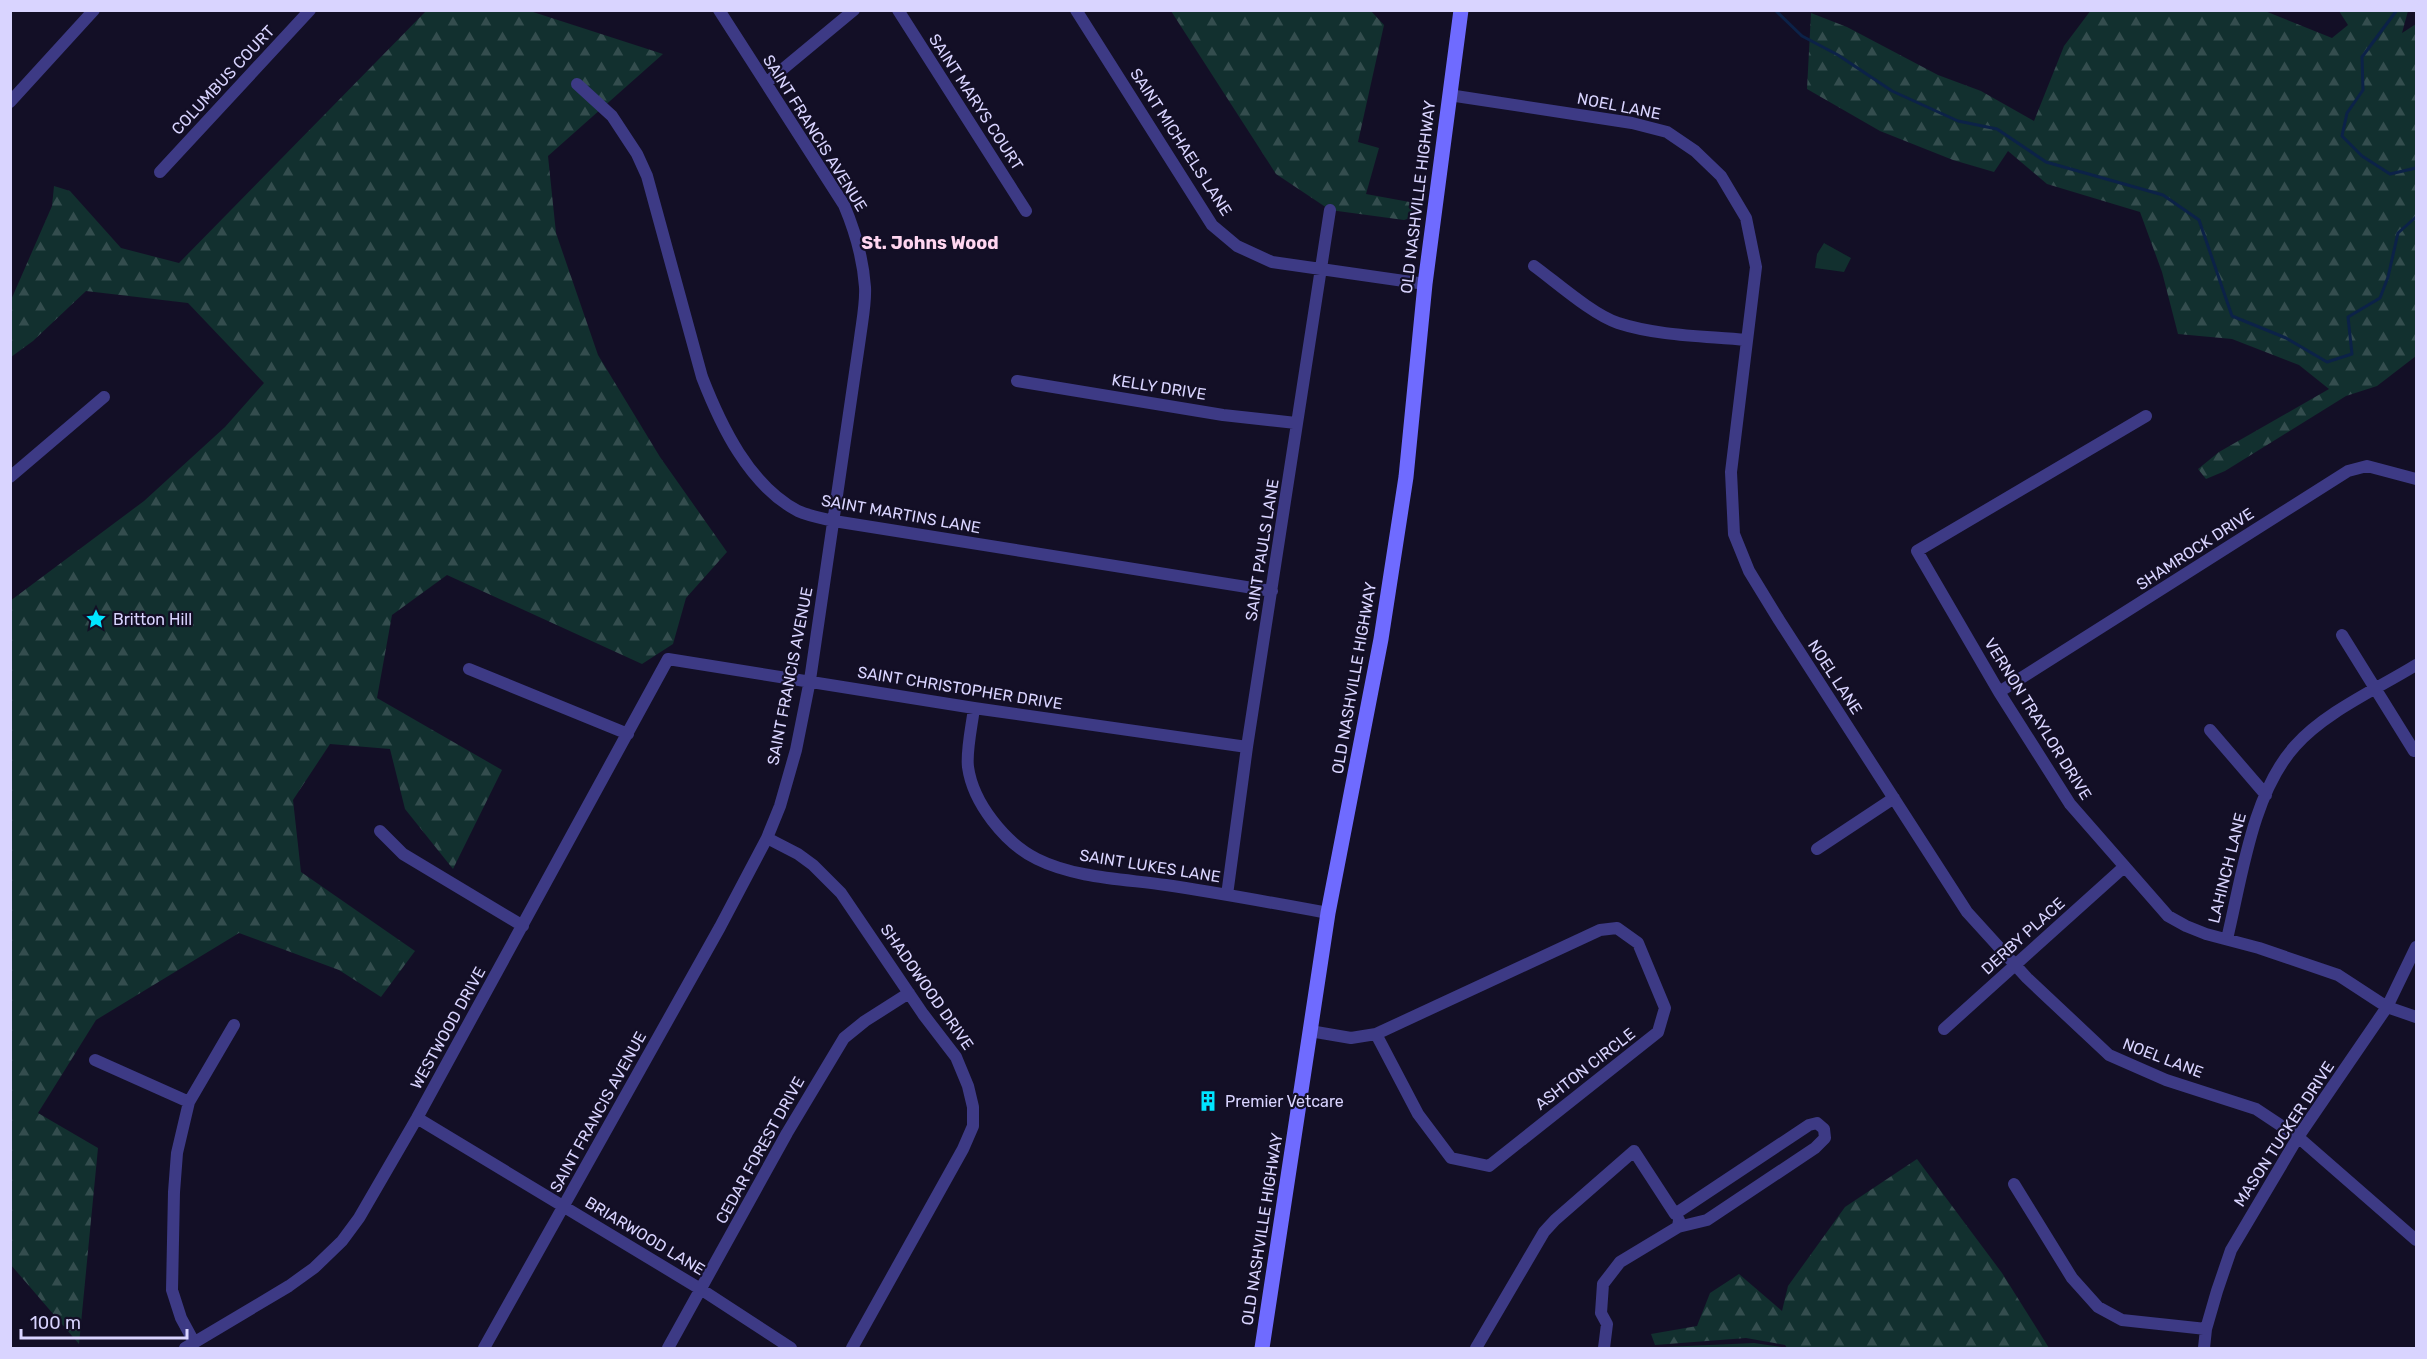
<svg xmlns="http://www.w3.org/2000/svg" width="2427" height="1359" viewBox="0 0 2427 1359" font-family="Rubik,sans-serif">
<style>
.forest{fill:url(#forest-firs)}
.park{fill:#12302f}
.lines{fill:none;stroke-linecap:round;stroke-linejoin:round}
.stream{stroke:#0c2248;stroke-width:3}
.street{stroke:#3d3a85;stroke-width:12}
.secondary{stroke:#6f6bff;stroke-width:15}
.labels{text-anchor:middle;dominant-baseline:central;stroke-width:4.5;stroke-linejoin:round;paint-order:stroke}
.street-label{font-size:16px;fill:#d9d4ff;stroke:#130f26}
.poi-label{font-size:16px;fill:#d9d4ff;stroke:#130f26;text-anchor:start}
.neighbourhood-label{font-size:18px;font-weight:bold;fill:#ffd6f0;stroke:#130f26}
</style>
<defs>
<pattern id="forest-firs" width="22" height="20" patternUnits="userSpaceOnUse" patternTransform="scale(1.5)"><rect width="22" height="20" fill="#12302f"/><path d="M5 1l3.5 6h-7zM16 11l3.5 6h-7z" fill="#344d4e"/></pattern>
</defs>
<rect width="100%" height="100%" fill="#130f26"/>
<path class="forest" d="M 2091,10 L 2265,11 L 2332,38 L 2348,25 L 2339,11 L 2408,11 L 2402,33 L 2416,24 L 2416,356 L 2377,386 L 2346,396 L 2225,471 L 2206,479 L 2198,469 L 2219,452 L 2329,389 L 2299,365 L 2232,339 L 2178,334 L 2162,272 L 2140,212 L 2047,184 L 2008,151 L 1994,172 L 1953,160 L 1880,131 L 1807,89 L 1811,13 L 1847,27 L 1938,75 L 1981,91 L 2034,121 L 2064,46 Z
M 426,11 L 530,11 L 663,54 L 548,156 L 556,233 L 598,355 L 660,457 L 727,552 L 686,598 L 673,644 L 642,664 L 447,575 L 392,615 L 377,698 L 502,770 L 453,869 L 405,809 L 390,749 L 330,744 L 293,800 L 301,872 L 415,951 L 381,997 L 339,970 L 239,933 L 96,1020 L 38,1113 L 98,1148 L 79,1344 L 11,1265 L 10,601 L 144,501 L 225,427 L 264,383 L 188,303 L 86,291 L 33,341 L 11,357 L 11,300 L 52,206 L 54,186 L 70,191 L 121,248 L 179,263 Z
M 1171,11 L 1371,11 L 1384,25 L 1358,142 L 1379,148 L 1366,194 L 1415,203 L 1413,217 L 1404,220 L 1330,210 L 1276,174 Z
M 1917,1159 L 2002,1273 L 2049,1348 L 1787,1348 L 1785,1345 L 1746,1338 L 1655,1345 L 1651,1334 L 1697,1326 L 1710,1293 L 1739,1274 L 1782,1311 L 1788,1286 L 1845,1207 Z"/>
<path class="park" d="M 1824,243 L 1851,258 L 1844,272 L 1815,268 L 1817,254 Z
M 1754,1343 L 1788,1348 L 1663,1348 L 1664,1347 Z"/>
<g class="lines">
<path class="stream" d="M 1775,10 L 1802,36 L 1838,55 L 1892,91 L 1958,121 L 1997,129 L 2046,162 L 2163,195 L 2199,220 L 2232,316 L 2286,338 L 2327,362 L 2352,354 L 2348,317 L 2380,298 L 2388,277 L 2398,233 L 2416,217
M 2397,10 L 2362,57 L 2363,90 L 2347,113 L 2342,136 L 2362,156 L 2390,174 L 2416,168"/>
<path class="street" d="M 898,10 L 1026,211
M 1076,10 L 1212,225 L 1237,246 L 1272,262 L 1425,284
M 766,83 L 854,10
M 577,84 L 612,116 L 637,154 L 647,176 L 702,377 C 721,426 749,485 798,511 C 809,516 822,518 834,521 L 1272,591
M 1449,95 L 1632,123 L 1667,132 L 1695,151 L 1721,176 L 1746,218 L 1756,267 L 1731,472 L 1734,534 L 1749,571 L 1779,620 L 1967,912 L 2027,978 L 2109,1055 L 2166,1080 L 2256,1109 L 2298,1137 L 2416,1240
M 10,102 L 94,10
M 160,172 L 310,10
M 1534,266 C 1556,282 1593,315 1618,323 C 1658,336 1704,336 1746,340
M 1017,381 L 1223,415 L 1296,423
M 2146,416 L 1917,551 L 1999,692 L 2070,804 L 2168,916 L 2186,926 L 2206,934 L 2259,948 L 2338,975 L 2387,1007 L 2416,1017
M 10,477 L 104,397
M 2342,635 L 2414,751
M 469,669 L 628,734
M 1999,692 L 2348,471 L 2367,466 L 2416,479
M 974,708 C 972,725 966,751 968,767 C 973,803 1005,843 1037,859 C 1075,878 1124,879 1166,885 C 1220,893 1274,903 1328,913
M 2210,730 L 2266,795
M 380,831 L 403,854 L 523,926
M 767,838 L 798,854 L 813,865 L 841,893 L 923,1014 L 956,1057 L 968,1086 L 973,1107 L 973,1126 L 963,1149 L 852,1348
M 1817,849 L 1894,798
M 1227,895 L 1247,747 L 1330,210
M 2227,939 C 2242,877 2252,794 2295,746 C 2325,712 2377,689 2416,665
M 1944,1029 L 2124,867
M 1310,1031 L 1351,1038 L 1376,1034 L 1600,930 L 1617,928 L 1638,943 L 1665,1008 L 1658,1032 L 1489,1166 L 1451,1158 L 1418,1114 L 1376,1034
M 95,1060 L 189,1102
M 417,1118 L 702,1290 L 791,1348
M 2014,1184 L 2072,1278 L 2098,1307 L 2122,1320 L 2206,1329
M 194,1342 L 181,1318 L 172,1290 L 174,1192 L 177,1153 L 189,1102 L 234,1025
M 185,1348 L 289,1286 L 314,1268 L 342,1241 L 359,1218 L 417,1118 L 668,659 L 974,708 L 1247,747
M 484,1348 L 720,927 L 767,838 L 780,806 L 796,750 L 810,680 L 860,338 C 862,322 866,303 865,287 C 863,258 855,231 844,205 L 719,10
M 668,1348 L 787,1133 L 844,1038 L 865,1021 L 909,993
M 1476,1348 L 1544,1232 L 1555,1220 L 1634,1151 L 1675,1214 L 1809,1125 L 1817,1123 L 1824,1129 L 1825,1138 L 1815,1148 L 1707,1220 L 1678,1227
M 1604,1348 L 1607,1324 L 1601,1313 L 1603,1284 L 1620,1262 L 1678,1227 L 1679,1220
M 2204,1348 L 2206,1329 L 2217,1291 L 2231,1250 L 2298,1137 L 2387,1007 L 2416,947"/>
<path class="secondary" d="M 1262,1348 L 1328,913 L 1381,639 L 1406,477 L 1425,284 L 1461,10"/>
</g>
<defs>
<g id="sight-bare" transform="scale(1.62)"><path d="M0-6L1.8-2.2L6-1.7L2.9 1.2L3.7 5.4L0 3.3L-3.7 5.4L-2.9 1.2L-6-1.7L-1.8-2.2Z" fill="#00e5ff" stroke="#130f26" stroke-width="2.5" paint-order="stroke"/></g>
<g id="building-bare" transform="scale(1.62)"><path d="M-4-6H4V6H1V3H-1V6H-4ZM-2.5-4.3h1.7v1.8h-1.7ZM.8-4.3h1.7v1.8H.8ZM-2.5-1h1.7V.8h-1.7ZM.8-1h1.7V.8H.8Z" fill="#00e5ff" stroke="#130f26" stroke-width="2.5" paint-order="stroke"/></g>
</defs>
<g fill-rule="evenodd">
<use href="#sight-bare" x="96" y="619"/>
<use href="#building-bare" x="1208" y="1101"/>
</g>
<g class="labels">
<g class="street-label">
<text transform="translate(223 80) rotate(-47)">COLUMBUS COURT</text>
<text transform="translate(976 102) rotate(57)">SAINT MARYS COURT</text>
<text transform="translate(1619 106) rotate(11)">NOEL LANE</text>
<text transform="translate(815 133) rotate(58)">SAINT FRANCIS AVENUE</text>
<text transform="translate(1181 142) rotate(57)">SAINT MICHAELS LANE</text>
<text transform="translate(1418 197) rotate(-83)">OLD NASHVILLE HIGHWAY</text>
<text transform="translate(1159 387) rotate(9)">KELLY DRIVE</text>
<text transform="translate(901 514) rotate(10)">SAINT MARTINS LANE</text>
<text transform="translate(2195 549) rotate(-33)">SHAMROCK DRIVE</text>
<text transform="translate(1262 550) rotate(-81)">SAINT PAULS LANE</text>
<text transform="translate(790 676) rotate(-79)">SAINT FRANCIS AVENUE</text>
<text transform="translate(1835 677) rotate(57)">NOEL LANE</text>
<text transform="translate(1354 678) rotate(-80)">OLD NASHVILLE HIGHWAY</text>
<text transform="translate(960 688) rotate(9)">SAINT CHRISTOPHER DRIVE</text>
<text transform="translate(2038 719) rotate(58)">VERNON TRAYLOR DRIVE</text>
<text transform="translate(1150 866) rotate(9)">SAINT LUKES LANE</text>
<text transform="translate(2227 868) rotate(-76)">LAHINCH LANE</text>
<text transform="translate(2023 936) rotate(-42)">DERBY PLACE</text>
<text transform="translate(927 987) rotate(55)">SHADOWOOD DRIVE</text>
<text transform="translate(448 1028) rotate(-61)">WESTWOOD DRIVE</text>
<text transform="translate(2163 1058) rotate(21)">NOEL LANE</text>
<text transform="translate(1585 1069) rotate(-38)">ASHTON CIRCLE</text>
<text transform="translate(598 1112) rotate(-61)">SAINT FRANCIS AVENUE</text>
<text transform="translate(2284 1134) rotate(-57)">MASON TUCKER DRIVE</text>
<text transform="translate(760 1150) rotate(-61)">CEDAR FOREST DRIVE</text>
<text transform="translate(1262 1229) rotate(-81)">OLD NASHVILLE HIGHWAY</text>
<text transform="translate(645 1236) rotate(31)">BRIARWOOD LANE</text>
</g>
<g class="poi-label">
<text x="113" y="619">Britton Hill</text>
<text x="1225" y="1101">Premier Vetcare</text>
</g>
<g class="neighbourhood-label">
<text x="930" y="243">St. Johns Wood</text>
</g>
</g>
<rect width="2427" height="1359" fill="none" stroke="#d9d4ff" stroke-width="24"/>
<path d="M21 1329v9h166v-9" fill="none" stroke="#d9d4ff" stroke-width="3"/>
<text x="30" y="1329" font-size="18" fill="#d9d4ff" stroke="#130f26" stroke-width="4.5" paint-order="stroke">100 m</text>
</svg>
